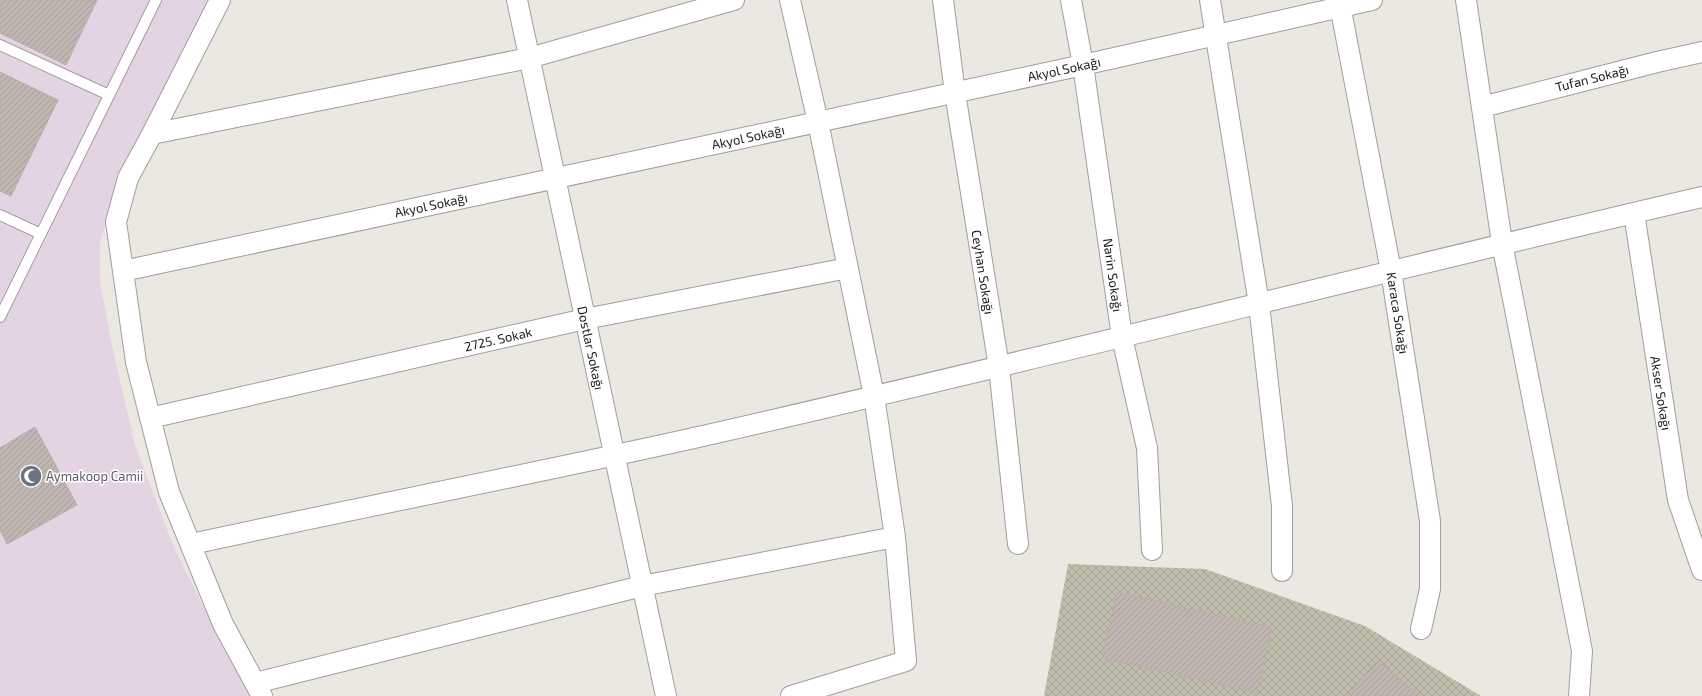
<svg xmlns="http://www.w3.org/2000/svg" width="1702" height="696" viewBox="0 0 1702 696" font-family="'Exo 2',sans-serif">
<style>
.industrial{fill:#e4d3e2}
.construction{fill:url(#construction-cross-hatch)}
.building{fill:url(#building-hatch);stroke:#bbada5}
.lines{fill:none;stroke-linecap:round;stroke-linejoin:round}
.service-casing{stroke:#9f9f9f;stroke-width:12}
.minor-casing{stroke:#9f9f9f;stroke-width:22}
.service{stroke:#fff;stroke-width:10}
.minor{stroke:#fff;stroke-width:20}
.labels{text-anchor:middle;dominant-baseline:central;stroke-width:3;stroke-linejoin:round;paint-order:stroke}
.street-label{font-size:13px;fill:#1b1b1b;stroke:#fff}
.worship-label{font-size:13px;fill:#5b616d;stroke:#fff;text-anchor:start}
</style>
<defs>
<pattern id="construction-cross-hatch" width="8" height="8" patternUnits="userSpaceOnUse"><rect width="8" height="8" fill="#bfbead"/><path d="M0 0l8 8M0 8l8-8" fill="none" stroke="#a4a394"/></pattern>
<pattern id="building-hatch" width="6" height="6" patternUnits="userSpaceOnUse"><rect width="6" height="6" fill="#bfb6b1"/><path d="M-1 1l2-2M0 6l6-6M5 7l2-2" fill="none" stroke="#a49c98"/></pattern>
</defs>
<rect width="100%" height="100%" fill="#ebe7e1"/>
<path class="industrial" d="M 0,0 L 215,0 L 110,206 L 100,243 L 100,283 L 114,355 L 135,445 L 173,545 L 215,630 L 252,696 L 0,696 Z"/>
<path class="construction" d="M 1068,564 L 1205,569 L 1365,626 L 1481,696 L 1044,696 Z"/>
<path class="building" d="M 0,0 L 97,0 L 66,65 L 0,33 Z
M 0,72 L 58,100 L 11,196 L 0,191 Z
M 35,427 L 77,505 L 7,544 L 0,530 L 0,448 Z
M 1117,592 L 1272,627 L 1257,693 L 1102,658 Z
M 1377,660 L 1421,696 L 1347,696 Z"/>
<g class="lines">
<g class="service-casing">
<path id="service" d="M 0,45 L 109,95
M 0,215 L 41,234
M 0,317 L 156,0"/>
</g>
<g class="minor-casing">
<path id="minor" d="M 517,0 L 666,696
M 790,0 L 818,122 L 874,396 L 895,537 L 906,661 L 791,696
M 943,0 L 955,93 L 999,367 L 1018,544
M 1071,0 L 1083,65 L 1122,337 L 1147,448 L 1152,550
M 1210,0 L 1259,304 L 1282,506 L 1282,571
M 1339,0 L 1391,271 L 1430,521 L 1430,589 L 1421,629
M 1466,0 L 1502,243 L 1582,651 L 1579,696
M 1482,107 L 1657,62 L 1702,52
M 152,134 L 220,0
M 1634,213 L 1678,500 L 1702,570
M 123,271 L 1083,65 L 1372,0
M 150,418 L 585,319 L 848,268
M 191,544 C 358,508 527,475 694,438 C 1031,362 1366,275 1702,197
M 255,683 L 642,586 L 895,537
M 262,696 L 223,624 L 169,492 L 136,362 L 116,222 L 128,178 L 152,134 L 529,58 L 734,0"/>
</g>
<use href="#service" class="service"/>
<use href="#minor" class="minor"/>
</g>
<defs>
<g id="mosque-disc" transform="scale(1.15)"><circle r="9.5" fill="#6b7280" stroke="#fff"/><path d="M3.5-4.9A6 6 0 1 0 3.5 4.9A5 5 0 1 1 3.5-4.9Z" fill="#fff"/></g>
</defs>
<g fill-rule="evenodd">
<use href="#mosque-disc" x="31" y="476"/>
</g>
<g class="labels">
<g class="street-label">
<text transform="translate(1064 69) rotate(-12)">Akyol Sokağı</text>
<text transform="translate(1592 78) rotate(-14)">Tufan Sokağı</text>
<text transform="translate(748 137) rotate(-12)">Akyol Sokağı</text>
<text transform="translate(431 205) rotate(-12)">Akyol Sokağı</text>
<text transform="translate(983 272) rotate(81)">Ceyhan Sokağı</text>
<text transform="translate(1113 275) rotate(82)">Narin Sokağı</text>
<text transform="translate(1398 313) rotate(81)">Karaca Sokağı</text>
<text transform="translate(498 339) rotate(-13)">2725. Sokak</text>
<text transform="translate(591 348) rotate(78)">Dostlar Sokağı</text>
<text transform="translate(1661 393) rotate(81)">Akser Sokağı</text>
</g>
<g class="worship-label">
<text x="46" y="476">Aymakoop Camii</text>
</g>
</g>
</svg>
